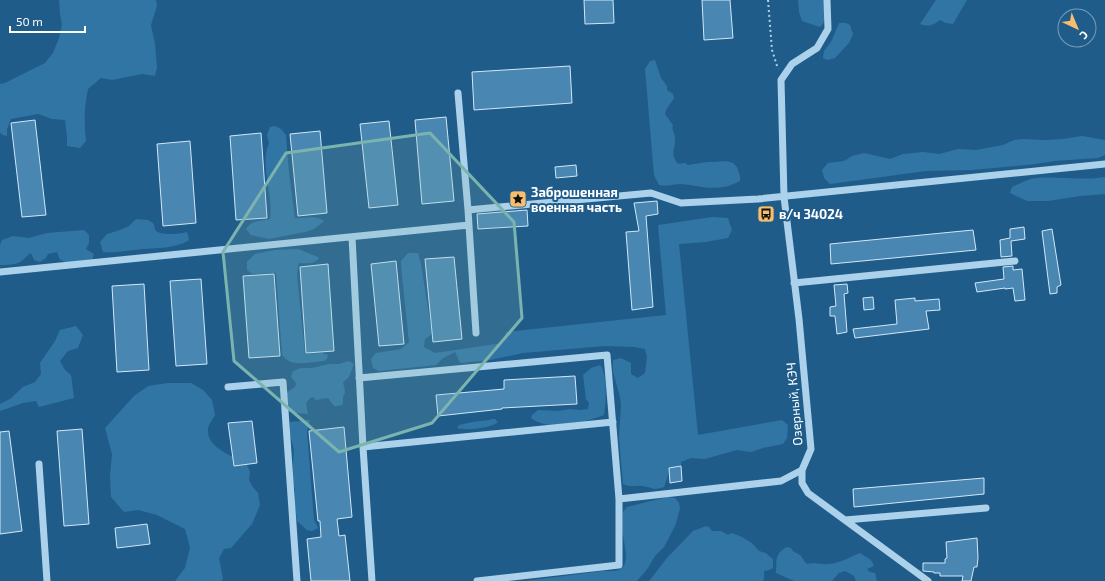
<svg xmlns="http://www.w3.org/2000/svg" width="1105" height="581" viewBox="0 0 1105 581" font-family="'Exo 2',sans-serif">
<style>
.green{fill:#3175a5}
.building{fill:#4986b2;stroke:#d1e8f8}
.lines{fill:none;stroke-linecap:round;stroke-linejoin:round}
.path{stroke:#acd1eb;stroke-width:2;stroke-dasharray:2 3;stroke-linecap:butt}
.minor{stroke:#acd1eb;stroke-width:7}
.marked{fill:#7bb4af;fill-opacity:0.2;stroke:#7bb4af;stroke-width:3;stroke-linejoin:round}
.labels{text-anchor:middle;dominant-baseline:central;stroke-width:4;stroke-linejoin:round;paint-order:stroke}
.poi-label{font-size:13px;font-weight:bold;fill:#fff;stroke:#205c8a;text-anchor:start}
.street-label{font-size:13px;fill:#fff;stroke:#205c8a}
</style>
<rect width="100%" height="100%" fill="#205c8a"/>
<path class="green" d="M 59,0 L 156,0 L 157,6 L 151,25 L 155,44 L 157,67 L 155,76 L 142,74 L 112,80 L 101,78 L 88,89 C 84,108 84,121 86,141 L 80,148 L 67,146 L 67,137 L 65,120 L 52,119 L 38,114 L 11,119 L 7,129 L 7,136 L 3,135 L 0,133 L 0,84 L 5,83 L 45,63 L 53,53 L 59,38 L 62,25 L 60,14 Z
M 798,0 L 824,0 L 827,11 L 823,24 L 820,27 L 802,21 L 799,12 Z
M 936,0 L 967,0 L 953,24 L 946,23 L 940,20 C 932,26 929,27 920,24 Z
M 839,23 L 846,23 L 850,25 L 853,34 L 849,43 L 835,58 L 827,60 L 823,58 L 824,51 L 831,42 Z
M 655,60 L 661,78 L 667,86 L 667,90 L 673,94 L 674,98 L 666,110 L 665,114 L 673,125 C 671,130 675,133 675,138 C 676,148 669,154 678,164 L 685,163 L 688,165 L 708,162 L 713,162 L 726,161 L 733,163 L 737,167 L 740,176 L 740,181 C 718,193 703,186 681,184 C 674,184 667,187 659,185 L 654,175 L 645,69 L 650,61 Z
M 275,126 L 281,129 L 286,135 L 289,173 L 295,218 C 305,219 315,214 324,221 L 314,229 L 305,232 L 269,239 L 251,235 L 246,229 C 253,219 259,222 270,219 C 274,196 259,165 269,143 L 267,135 L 270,127 Z
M 1082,136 L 1105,140 L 1105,155 L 1098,158 L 1054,161 L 1036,164 L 972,170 L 926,171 L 830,184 L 824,178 L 822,170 L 828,163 L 844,161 L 852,156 L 864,153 L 890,159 L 903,154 L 923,152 L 939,154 L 958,149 L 976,150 L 1003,145 L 1014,140 L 1023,139 L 1046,140 L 1063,139 Z
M 1105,177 L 1105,194 L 1080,196 L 1048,201 L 1027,201 L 1010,193 L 1012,187 C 1019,184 1028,179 1036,178 C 1059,176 1082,181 1105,177 Z
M 713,217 L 728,218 L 732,230 L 728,238 L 706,242 L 679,244 L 698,435 L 782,420 L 788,425 L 787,438 L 783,444 L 763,448 L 751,452 L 737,450 L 705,459 L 691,458 L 681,462 L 681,466 L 669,468 L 669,472 L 664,487 C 652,491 653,487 642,486 C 634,485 632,488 623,484 L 619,437 L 621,406 L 620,397 L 613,372 L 613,360 L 621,358 L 631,363 L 631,374 L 638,378 L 645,373 L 647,357 L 645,349 L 634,347 L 605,346 L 523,353 L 490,360 L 460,363 L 455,352 L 443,358 L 436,365 L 379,371 L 373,368 L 371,359 L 376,353 L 401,349 L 409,342 L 402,276 L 401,261 L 408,253 L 418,253 L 421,264 L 432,334 L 425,339 L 424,347 L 435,353 L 503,343 L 506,332 L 666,315 L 658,225 Z
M 136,219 L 148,220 L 153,223 C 154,224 155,229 155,230 C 160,236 181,234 187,232 L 189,240 C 177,249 150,248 134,250 C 123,251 115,253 103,252 L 100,242 L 107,234 L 120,230 L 129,226 Z
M 84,230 L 89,235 L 89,243 L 86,249 L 94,254 L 91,263 L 66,262 L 60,260 L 57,252 L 48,254 L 46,258 L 40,262 L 34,260 L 31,253 C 26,256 25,259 20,262 C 14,265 7,265 0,265 L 0,245 L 2,240 L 13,236 L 29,238 L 47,233 Z
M 298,249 L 318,257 L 319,258 C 314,265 307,263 299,263 L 298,267 L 297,275 L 305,354 L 322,353 L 328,355 L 327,359 L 324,361 C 311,362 288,368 282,354 L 276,273 L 252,274 L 247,270 L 247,262 L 255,254 L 275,250 Z
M 76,326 L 83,335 L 78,348 L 68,351 L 60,361 L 65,370 L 71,375 L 74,398 L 39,407 L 36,401 L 23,403 L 0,411 L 0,404 L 10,399 L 23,387 L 35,382 L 41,374 L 40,363 L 55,341 L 60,330 Z
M 349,361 L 354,364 L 349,377 L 343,382 L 345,392 L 343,397 L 343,404 L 339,406 L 334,406 L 328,398 L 316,400 L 313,397 L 310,398 L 306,403 L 308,414 L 288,412 L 286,393 L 295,387 L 296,383 L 291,377 L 293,371 L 301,368 L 312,368 L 329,364 L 339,364 Z
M 600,365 C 608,375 606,403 604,415 C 585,422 549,432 531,418 L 532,415 L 538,410 L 558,411 L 570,409 L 579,410 L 588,409 L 589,403 L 586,399 L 583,375 L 591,368 Z
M 168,383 L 191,383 L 203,390 L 212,400 L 215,415 C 213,419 208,425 208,429 C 207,444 222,451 233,457 L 234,466 L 247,465 L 250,472 L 249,480 L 252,486 L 258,493 L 260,505 L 252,524 L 231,548 L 224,549 L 219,558 L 223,579 L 221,581 L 175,581 L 185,568 L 190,548 L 185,529 L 157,515 L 138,510 L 124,512 L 111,497 L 110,476 L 112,454 L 105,428 L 134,396 L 148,386 Z
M 492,419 L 495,419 L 498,422 C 492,428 465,431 457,428 L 459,425 L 472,422 L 489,420 Z
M 310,420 L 307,432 L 314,520 L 318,528 L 312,531 L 307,530 L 297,521 L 296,513 L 294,506 L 295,490 L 292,478 L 294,450 L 289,431 L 290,422 Z
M 667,497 L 675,498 L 679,503 L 680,509 L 675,526 L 664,547 L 655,556 L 648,568 L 637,581 L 525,581 L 602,571 C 608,571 616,572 621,569 C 629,563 625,549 624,541 C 622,531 622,522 623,512 L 627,507 Z
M 706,526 L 709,527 L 712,531 L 721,531 L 728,535 L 732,533 L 742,537 L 752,543 L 759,551 L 766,553 L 769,556 L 773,559 L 773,568 L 769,570 L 764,571 L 764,578 L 763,581 L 649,581 L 667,558 L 693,531 Z
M 787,547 L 791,548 C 794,554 797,552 801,556 C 803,559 804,561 807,564 C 815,562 822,565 829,564 C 840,563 850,557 860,553 L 871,560 L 874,566 L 867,569 L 870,572 L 875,573 L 877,581 L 856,581 L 854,576 L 845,571 L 839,573 L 832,581 L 794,581 L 776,573 C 777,560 774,554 787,547 Z"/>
<path class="building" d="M 584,0 L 613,0 L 614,23 L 585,24 Z
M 702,0 L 730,0 L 733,38 L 704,40 Z
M 570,66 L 572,103 L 474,110 L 472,72 Z
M 446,117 L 454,201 L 422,204 L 415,120 Z
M 35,120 L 46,215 L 22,217 L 11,123 Z
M 389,121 L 398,205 L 369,208 L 360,124 Z
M 320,131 L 327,213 L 298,216 L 290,134 Z
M 261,133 L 267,218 L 236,220 L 230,136 Z
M 190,141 L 196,223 L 163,226 L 157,144 Z
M 576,165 L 577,176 L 556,178 L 555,167 Z
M 657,201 L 658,214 L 646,216 L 653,307 L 632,310 L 626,232 L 639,231 L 634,203 Z
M 527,210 L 528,226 L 478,229 L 477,214 Z
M 1024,227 L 1025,239 L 1011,241 L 1012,256 L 1001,257 L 1000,240 L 1010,238 L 1010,229 Z
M 1052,229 L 1061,285 L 1057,287 L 1057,293 L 1050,294 L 1042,231 Z
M 973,230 L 976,250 L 831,264 L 830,244 Z
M 454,257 L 462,339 L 433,342 L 425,259 Z
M 396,261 L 404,344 L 379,346 L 371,264 Z
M 328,264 L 334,351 L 306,353 L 300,267 Z
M 1013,266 L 1013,270 L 1022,269 L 1025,300 L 1015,301 L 1013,288 L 1005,289 L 1005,288 L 977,292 L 975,283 L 1004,279 L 1003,267 Z
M 274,274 L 280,356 L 249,358 L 243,276 Z
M 201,279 L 207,364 L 176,366 L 170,281 Z
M 144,284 L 149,370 L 117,372 L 112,286 Z
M 847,284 L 848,293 L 844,294 L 847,332 L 837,334 L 835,316 L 830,316 L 830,307 L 836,306 L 834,285 Z
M 873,297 L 874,309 L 864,310 L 863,298 Z
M 915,298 L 915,301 L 939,299 L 940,310 L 926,311 L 929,329 L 855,338 L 853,329 L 897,324 L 895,300 Z
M 575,376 L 577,404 L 502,408 L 502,409 L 438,416 L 436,395 L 504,389 L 504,380 Z
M 252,421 L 257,463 L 234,466 L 228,423 Z
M 344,427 L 352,517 L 337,519 L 339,536 L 345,535 L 350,581 L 311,581 L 307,539 L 321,537 L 320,521 L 318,521 L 309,431 Z
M 82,429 L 89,524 L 64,526 L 57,431 Z
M 9,431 L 22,531 L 0,534 L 0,432 Z
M 681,466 L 682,481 L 670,483 L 669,468 Z
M 984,478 L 984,494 L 854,507 L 853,489 Z
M 147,524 L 150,544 L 117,548 L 115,528 Z
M 977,538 L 978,558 L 977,567 L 974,567 L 971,581 L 962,581 L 963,576 L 940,576 L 940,573 L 934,573 L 934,572 L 923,571 L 923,563 L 945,563 L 945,559 L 947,558 L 946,542 Z"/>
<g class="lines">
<path class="path" d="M 768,0 L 772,50 L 778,69"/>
<path class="minor" d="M 458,93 L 468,210 L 476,333
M 468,210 L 651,193 L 681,203 L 758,199 L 1105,164
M 352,237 L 363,447 L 372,581
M 0,272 L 469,225
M 794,283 L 1015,261
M 359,378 L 607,355 L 619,499 L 619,565 L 477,581
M 228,387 L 283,382 L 297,581
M 363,447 L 613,422
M 39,464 L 47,581
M 802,470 L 802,483 L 808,493 L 928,581
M 619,499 L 781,481 L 802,470 L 811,449 L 799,319 L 784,197 L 781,80 L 792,64 L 817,48 L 828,29 L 827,0
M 845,520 L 986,508"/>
</g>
<path class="marked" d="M 430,133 L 514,222 L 522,318 L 432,423 L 339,452 L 234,361 L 223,252 L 286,153 Z"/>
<defs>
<g id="sight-square" transform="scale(0.9)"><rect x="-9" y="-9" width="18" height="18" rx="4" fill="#f8bd6d" stroke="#205c8a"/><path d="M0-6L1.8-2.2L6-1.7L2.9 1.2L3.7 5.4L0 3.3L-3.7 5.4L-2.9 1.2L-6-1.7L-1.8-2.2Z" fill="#111"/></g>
<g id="bus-square" transform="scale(0.9)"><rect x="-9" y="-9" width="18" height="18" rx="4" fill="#f8bd6d" stroke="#205c8a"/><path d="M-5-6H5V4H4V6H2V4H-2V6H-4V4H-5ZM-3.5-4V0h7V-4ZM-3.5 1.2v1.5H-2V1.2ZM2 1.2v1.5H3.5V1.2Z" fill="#111"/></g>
</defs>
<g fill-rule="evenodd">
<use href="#sight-square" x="518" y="199"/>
<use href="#bus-square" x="766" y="214"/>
</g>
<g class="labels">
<g class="poi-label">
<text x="531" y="192">Заброшенная<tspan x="531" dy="15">военная часть</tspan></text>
<text x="779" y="214">в/ч 34024</text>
</g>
<g class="street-label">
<text transform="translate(794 404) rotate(-95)">Озерный, КЭЧ</text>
</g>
</g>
<g transform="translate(1077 28) rotate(136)"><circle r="19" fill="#205c8a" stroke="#799db9"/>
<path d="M0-3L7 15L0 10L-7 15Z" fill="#f8bd6d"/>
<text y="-6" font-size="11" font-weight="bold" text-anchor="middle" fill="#ffffff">С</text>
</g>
<path d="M10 26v6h75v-6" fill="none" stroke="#ffffff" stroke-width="2"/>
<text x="16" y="26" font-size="12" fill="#ffffff" stroke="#205c8a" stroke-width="3" paint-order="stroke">50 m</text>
</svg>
